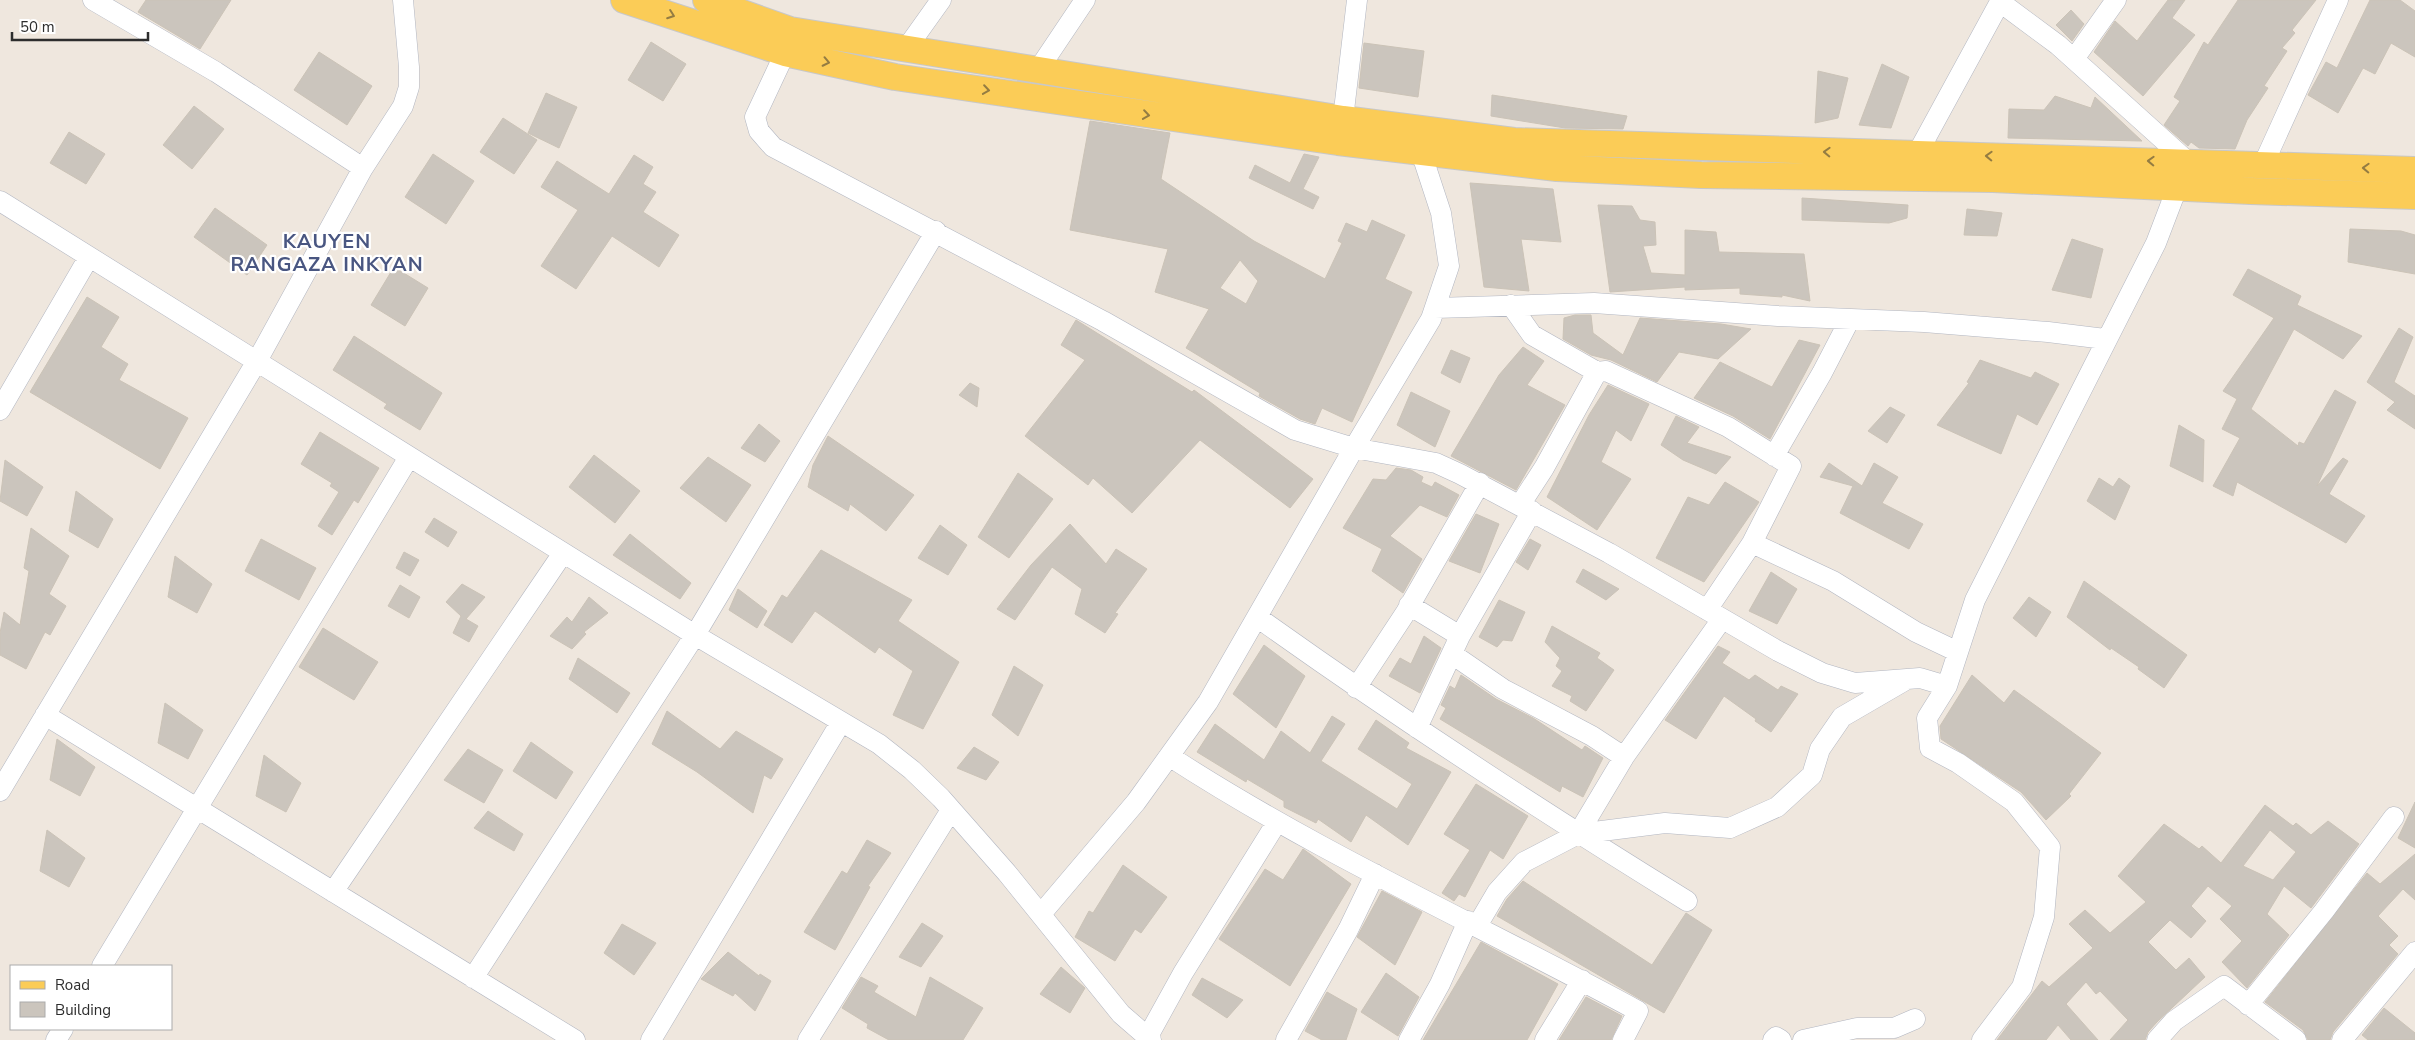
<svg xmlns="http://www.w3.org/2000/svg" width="2415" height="1040" viewBox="0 0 2415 1040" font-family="'Nunito Sans',sans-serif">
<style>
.building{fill:#cbc5bd;stroke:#cbc3b7;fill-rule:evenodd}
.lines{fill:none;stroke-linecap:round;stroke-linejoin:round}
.minor-casing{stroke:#b2b6c1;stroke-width:21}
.major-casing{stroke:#c8c8c8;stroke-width:28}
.minor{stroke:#fff;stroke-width:20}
.major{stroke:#fbcc57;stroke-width:26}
.oneway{stroke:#947c42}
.labels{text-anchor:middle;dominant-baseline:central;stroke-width:4.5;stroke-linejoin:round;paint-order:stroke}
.district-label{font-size:20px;font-weight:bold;letter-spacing:1px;fill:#495681;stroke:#fff}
</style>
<rect width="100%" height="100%" fill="#efe7de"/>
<path class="building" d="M 146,0 L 231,0 L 200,49 L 138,12 Z
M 2168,0 L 2185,0 L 2172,18 L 2195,35 L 2143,96 L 2094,52 L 2115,21 L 2137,41 Z
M 2238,0 L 2316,0 L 2292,30 L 2295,33 L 2282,48 L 2287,51 L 2264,86 L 2268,88 L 2247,120 L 2235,149 L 2199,148 L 2191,142 L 2188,146 L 2164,125 L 2180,101 L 2174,97 L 2204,42 L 2208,45 Z
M 2370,0 L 2400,0 L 2415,11 L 2415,57 L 2391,43 L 2375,74 L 2363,68 L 2338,113 L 2308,95 L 2326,62 L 2337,68 Z
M 2071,10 L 2084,24 L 2072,41 L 2056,25 Z
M 651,42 L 686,64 L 663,101 L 628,80 Z
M 1364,43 L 1424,51 L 1418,97 L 1359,88 Z
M 319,52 L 372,86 L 347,125 L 294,90 Z
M 1882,64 L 1909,77 L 1891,128 L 1859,125 Z
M 1818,71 L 1848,78 L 1838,118 L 1815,123 Z
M 546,93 L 577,107 L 559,148 L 528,133 Z
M 1492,95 L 1627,116 L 1623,129 L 1565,128 L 1491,116 Z
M 2055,96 L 2091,108 L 2095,97 L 2142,141 L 2008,138 L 2009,109 L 2044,110 Z
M 194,106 L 224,129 L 192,169 L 163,145 Z
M 503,118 L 537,140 L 514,174 L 480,152 Z
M 1090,121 L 1170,133 L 1161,179 L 1254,241 L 1325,279 L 1342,243 L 1338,241 L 1346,223 L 1367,232 L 1372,220 L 1405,235 L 1385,279 L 1412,292 L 1352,422 L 1322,408 L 1315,424 L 1300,419 L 1259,396 L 1260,393 L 1186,348 L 1209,309 L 1155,292 L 1168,249 L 1070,230 ZM 1240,260 L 1258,281 L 1246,304 L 1220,288 Z
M 69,132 L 105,154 L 86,184 L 50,163 Z
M 433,154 L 474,181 L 446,224 L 405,197 Z
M 1304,154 L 1319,157 L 1303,189 L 1319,197 L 1313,209 L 1249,178 L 1255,165 L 1290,183 Z
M 634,155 L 653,167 L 643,184 L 656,192 L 643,212 L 679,235 L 659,267 L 612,236 L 576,289 L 541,266 L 578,210 L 541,187 L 557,161 L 609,194 Z
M 1470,183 L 1553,189 L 1561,242 L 1521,239 L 1529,291 L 1484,287 Z
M 1802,198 L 1908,205 L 1907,218 L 1889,223 L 1802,220 Z
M 1598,205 L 1632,206 L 1640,220 L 1655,222 L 1656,245 L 1643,246 L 1651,273 L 1685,275 L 1685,230 L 1716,232 L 1719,252 L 1804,254 L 1810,301 L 1782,295 L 1782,297 L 1740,294 L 1740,288 L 1685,290 L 1685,287 L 1610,292 Z
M 215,208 L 267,245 L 247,275 L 194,237 Z
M 1967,209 L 2002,213 L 1997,236 L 1964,235 Z
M 2350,229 L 2401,231 L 2415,235 L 2415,274 L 2348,262 Z
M 2072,239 L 2103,249 L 2091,298 L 2052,290 Z
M 394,267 L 428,288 L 405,326 L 371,305 Z
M 2248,269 L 2301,296 L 2297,305 L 2362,336 L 2343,359 L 2294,329 L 2251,409 L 2298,446 L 2299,442 L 2304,444 L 2335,390 L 2356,402 L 2317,486 L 2343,458 L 2348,461 L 2329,494 L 2365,516 L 2346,543 L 2237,482 L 2233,496 L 2213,486 L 2240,438 L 2222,429 L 2237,399 L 2223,391 L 2274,318 L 2233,295 Z
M 87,297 L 119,317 L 101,347 L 128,364 L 119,380 L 188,418 L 160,469 L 30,392 Z
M 1575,315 L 1591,315 L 1593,333 L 1623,355 L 1640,318 L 1721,324 L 1751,329 L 1718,359 L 1679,352 L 1657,382 L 1611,360 L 1591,355 L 1563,339 L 1564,318 Z
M 1076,320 L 1192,392 L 1194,390 L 1313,479 L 1290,508 L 1200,440 L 1132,513 L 1093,478 L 1088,485 L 1025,436 L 1085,360 L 1061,345 Z
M 2399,328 L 2413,337 L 2394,382 L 2415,396 L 2415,429 L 2387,410 L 2395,402 L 2367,382 Z
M 354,336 L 442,393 L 420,430 L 384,408 L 387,404 L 333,370 Z
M 1799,340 L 1820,345 L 1770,439 L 1733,416 L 1694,398 L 1720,362 L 1772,387 Z
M 1523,347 L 1544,361 L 1527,385 L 1565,405 L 1516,490 L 1451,456 L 1499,375 Z
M 1451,350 L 1470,358 L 1460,383 L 1441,373 Z
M 1980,360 L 2031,378 L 2035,372 L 2059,384 L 2037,425 L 2017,414 L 2001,454 L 1937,425 L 1969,383 L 1967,382 Z
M 970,383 L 979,388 L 977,407 L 959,395 Z
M 1608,385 L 1649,404 L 1631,441 L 1616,430 L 1601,462 L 1631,479 L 1597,530 L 1547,497 L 1589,415 Z
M 1411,392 L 1450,411 L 1435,447 L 1397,425 Z
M 1890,407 L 1905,415 L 1887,443 L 1868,431 Z
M 1676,416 L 1699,427 L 1687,443 L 1731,457 L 1716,474 L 1683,460 L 1661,445 Z
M 759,424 L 780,441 L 765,462 L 741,448 Z
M 2179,425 L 2204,440 L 2203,482 L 2170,466 Z
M 320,432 L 379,468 L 358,503 L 354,500 L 332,535 L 318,526 L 339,492 L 330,486 L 332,483 L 301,464 Z
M 828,436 L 914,495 L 886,531 L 850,504 L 848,511 L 808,487 L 813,465 Z
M 594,455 L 640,491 L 615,523 L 569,487 Z
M 708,457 L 751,485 L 726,522 L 680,488 Z
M 5,460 L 43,487 L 27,516 L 0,501 Z
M 1829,463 L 1862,486 L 1874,463 L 1898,477 L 1882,503 L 1923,524 L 1909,549 L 1840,513 L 1853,486 L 1820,477 Z
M 1396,468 L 1411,470 L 1423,477 L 1421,482 L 1432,487 L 1435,482 L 1459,495 L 1447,517 L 1420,505 L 1390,536 L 1422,559 L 1403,593 L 1372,571 L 1382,549 L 1343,528 L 1373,479 L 1386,480 Z
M 1018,473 L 1053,499 L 1009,558 L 978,537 Z
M 2099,478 L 2113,487 L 2119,478 L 2130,486 L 2115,520 L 2087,501 Z
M 1725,482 L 1759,502 L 1704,582 L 1656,558 L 1688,497 L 1709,505 Z
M 76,491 L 113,519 L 98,548 L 69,531 Z
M 1476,514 L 1499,524 L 1480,573 L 1449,561 Z
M 434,518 L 457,532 L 448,547 L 425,532 Z
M 1070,524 L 1106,564 L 1116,549 L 1147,569 L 1115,613 L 1118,614 L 1105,633 L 1075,614 L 1082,589 L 1052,567 L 1015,620 L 997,609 L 1031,565 Z
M 940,525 L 967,545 L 948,575 L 918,558 Z
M 31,528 L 69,556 L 49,594 L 66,606 L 50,635 L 45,632 L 26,669 L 0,655 L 0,633 L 4,612 L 20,625 L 29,571 L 24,568 Z
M 630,534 L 691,583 L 680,599 L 613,555 Z
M 261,539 L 316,568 L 299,600 L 245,571 Z
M 1530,539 L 1541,545 L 1528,570 L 1516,562 Z
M 821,550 L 912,600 L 898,621 L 959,662 L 923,729 L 893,715 L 913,671 L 879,647 L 875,653 L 815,611 L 792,643 L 764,625 L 782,595 L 787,598 Z
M 404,552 L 419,560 L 410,576 L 396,568 Z
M 175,556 L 212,584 L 197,613 L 168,597 Z
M 1583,569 L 1619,589 L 1606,600 L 1576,582 Z
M 1771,572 L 1797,589 L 1777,624 L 1749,611 Z
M 2084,581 L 2187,655 L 2164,688 L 2138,669 L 2139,667 L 2111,648 L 2110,650 L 2067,617 Z
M 462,584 L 485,597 L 466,619 L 478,626 L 469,642 L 453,633 L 461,616 L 446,602 Z
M 400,585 L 420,597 L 409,618 L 388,606 Z
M 738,589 L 767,611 L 757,628 L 729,610 Z
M 589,597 L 608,613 L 584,632 L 586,634 L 572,649 L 550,636 L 567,617 L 572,622 Z
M 2029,597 L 2051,612 L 2036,637 L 2013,618 Z
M 1499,600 L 1525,612 L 1512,641 L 1503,640 L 1497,647 L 1479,637 Z
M 1552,626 L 1600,653 L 1597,658 L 1614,670 L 1586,711 L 1570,701 L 1572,696 L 1552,686 L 1562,671 L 1556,666 L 1560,658 L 1545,642 Z
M 323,628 L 378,662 L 354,700 L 299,667 Z
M 1424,636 L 1441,648 L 1420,693 L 1389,676 L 1400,658 L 1411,664 Z
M 1264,645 L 1305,676 L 1276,728 L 1233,694 Z
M 1718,646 L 1730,652 L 1722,663 L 1749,680 L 1755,675 L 1778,690 L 1781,686 L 1798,694 L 1771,732 L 1755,721 L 1756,719 L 1724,696 L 1696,739 L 1665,720 Z
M 578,658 L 630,693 L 617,713 L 569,679 Z
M 1014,666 L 1043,685 L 1018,736 L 992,715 Z
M 1461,675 L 1496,699 L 1533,718 L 1582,750 L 1585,746 L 1603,758 L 1583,797 L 1562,786 L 1560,792 L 1440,719 L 1446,708 L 1441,705 L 1450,686 L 1455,689 Z
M 1972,675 L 2004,703 L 2014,690 L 2101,753 L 2069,794 L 2071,796 L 2046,820 L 2021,792 L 1941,739 L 1940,726 Z
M 165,703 L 203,730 L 188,759 L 158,743 Z
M 667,711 L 720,749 L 736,731 L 783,759 L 771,779 L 764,775 L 753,813 L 697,772 L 652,744 Z
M 1332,716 L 1345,724 L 1321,761 L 1397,809 L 1412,784 L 1358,749 L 1376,720 L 1409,743 L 1406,748 L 1451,772 L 1408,845 L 1366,815 L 1351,842 L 1318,819 L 1316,823 L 1284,807 L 1284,801 L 1247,779 L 1246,782 L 1197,752 L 1215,724 L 1264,760 L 1281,731 L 1310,753 Z
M 57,739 L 95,767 L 80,796 L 50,780 Z
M 531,742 L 573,772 L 556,799 L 513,771 Z
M 974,747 L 999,762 L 986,780 L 957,768 Z
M 468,749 L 503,770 L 484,803 L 444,780 Z
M 264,755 L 301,783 L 286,812 L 256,796 Z
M 1476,784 L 1528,816 L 1503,859 L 1490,850 L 1465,897 L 1459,894 L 1454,901 L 1442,893 L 1470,850 L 1444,834 Z
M 2415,802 L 2415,848 L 2398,838 Z
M 2265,805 L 2293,826 L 2296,823 L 2311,835 L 2328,821 L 2359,844 L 2311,908 L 2284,886 L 2267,914 L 2289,935 L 2247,988 L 2222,962 L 2242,941 L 2220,919 L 2232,906 L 2208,886 L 2191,906 L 2206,921 L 2191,938 L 2170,920 L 2148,942 L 2176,970 L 2189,958 L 2205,977 L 2157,1022 L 2148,1032 L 2145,1040 L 2110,1040 L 2128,1020 L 2100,991 L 2096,994 L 2086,982 L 2066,1004 L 2098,1040 L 2071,1040 L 2058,1025 L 2046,1040 L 1997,1040 L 2042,981 L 2049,987 L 2093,948 L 2069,924 L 2085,910 L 2110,933 L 2146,902 L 2118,876 L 2164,824 L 2199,849 L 2202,846 L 2221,863 ZM 2270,830 L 2296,852 L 2273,880 L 2243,866 Z
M 488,811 L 523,834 L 514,851 L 474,828 Z
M 47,830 L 85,858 L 69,887 L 40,871 Z
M 867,840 L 891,853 L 868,886 L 870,887 L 835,950 L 804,932 L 842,871 L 847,874 Z
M 1303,849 L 1351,884 L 1290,986 L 1219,939 L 1265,869 L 1283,880 Z
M 2415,854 L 2415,900 L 2403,889 L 2378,916 L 2398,936 L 2389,945 L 2398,954 L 2333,1032 L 2330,1040 L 2308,1040 L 2303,1030 L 2265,1002 L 2367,873 L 2380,884 Z
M 1123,865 L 1167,897 L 1141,933 L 1135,929 L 1115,961 L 1075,937 L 1089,911 L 1093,913 Z
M 1523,881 L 1652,965 L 1686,913 L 1712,930 L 1664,1013 L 1497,916 L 1507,899 Z
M 1382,891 L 1422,912 L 1395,965 L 1357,937 Z
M 922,923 L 943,936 L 921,967 L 899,957 Z
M 622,924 L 656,943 L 634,975 L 604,953 Z
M 1481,942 L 1558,984 L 1527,1040 L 1423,1040 Z
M 728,952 L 759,976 L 760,974 L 771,981 L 755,1011 L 735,993 L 733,996 L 701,979 Z
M 1061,967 L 1085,988 L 1070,1013 L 1040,994 Z
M 1386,973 L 1419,997 L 1398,1036 L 1361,1012 Z
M 861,977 L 878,986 L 874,992 L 916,1017 L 930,977 L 983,1008 L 963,1040 L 889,1040 L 867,1028 L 868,1024 L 842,1008 Z
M 1202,978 L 1243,1000 L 1227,1018 L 1192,995 Z
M 1327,992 L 1357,1009 L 1346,1040 L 1322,1040 L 1305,1031 Z
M 1586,997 L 1622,1016 L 1611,1040 L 1559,1040 Z
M 2384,1008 L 2415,1033 L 2415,1040 L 2368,1040 L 2362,1035 Z"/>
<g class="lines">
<g class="minor-casing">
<path id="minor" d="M 93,0 L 216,72 L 363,168
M 2000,2 L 2058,45 L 2188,162 L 2189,170
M 906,49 L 941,0
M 785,53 L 755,117 L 759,131 L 773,147 L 1103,321 L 1295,430 L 1354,448 L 1436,463 L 1460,474 L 1609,553 L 1778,651 L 1822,673 L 1855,683 L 1920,678 L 1947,686
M 2074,59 L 2116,0
M 1038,70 L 1085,0
M 1343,119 L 1357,0
M 1917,154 L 2001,0
M 2263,165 L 2338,0
M 0,201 L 695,635 L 879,744 L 912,770 L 941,798 L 1007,873 L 1121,1014 L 1151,1040
M 1511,305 L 1532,335 L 1597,372 L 1544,468 L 1520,505
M 1435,308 L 1594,303 L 1778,316 L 1924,322 L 2048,332 L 2105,339
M 1597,372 L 1606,371 L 1728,427 L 1791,466 L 1752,543 L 1707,610
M 0,410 L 89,257
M 1774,456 L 1822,373 L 1850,319
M 1752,543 L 1833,581 L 1916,632 L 1958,652
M 1409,605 L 1460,636
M 1257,617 C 1397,717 1541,811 1687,901
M 1452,654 L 1503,689 L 1592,736 L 1624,757
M 1356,688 L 1406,612 L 1480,483
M 45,715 L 575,1040
M 1417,728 L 1460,636 L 1532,511
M 1169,756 C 1318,853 1482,926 1638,1011 L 1623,1040
M 0,791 L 257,361 L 363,168 L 403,106 L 409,87 L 409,67 L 403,0
M 1578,834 L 1624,757 L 1722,619
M 333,892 L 563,553
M 1041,914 L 1136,802 L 1208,702 L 1354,448 L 1431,319 L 1449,266 L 1441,213 L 1421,152
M 1477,926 L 1497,892 L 1524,862 L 1578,834 L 1665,823 L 1730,828 L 1777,807 L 1812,775 L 1820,749 L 1842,717 L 1904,681
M 102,966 L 409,457
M 473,978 L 695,635 L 936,231
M 2248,1005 L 2324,911 L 2394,817
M 56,1040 L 63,1029
M 651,1040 L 841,722
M 808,1040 L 951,810
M 1146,1040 L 1183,973 L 1277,822
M 1286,1040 L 1348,930 L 1375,874
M 1409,1040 L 1440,984 L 1468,921
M 1545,1040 L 1582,980
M 1773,1040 L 1776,1037 L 1781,1040
M 1803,1040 L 1857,1028 L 1894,1028 L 1915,1019
M 1982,1040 L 2022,987 L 2044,917 L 2050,847 L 2014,802 L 1958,763 L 1930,748 L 1927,718 L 1947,686 L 1975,600 L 2156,243 L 2177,188
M 2157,1040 L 2174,1021 L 2224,986 L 2296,1040
M 2342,1040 L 2415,952"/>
</g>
<g class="major-casing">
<path id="major" d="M 624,0 L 785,53 L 895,77 L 1338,142 L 1557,168 L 1701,175 L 1993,179 L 2251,191 L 2415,196
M 706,0 L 790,30 L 1343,119 L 1514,141 L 2415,170"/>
</g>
<use href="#minor" class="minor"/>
<use href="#major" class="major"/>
</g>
<defs><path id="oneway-chevron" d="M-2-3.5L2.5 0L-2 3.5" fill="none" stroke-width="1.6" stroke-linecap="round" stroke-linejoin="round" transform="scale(1.25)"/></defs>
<g class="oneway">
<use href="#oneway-chevron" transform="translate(671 15) rotate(20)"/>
<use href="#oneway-chevron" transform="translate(826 62) rotate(12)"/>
<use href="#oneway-chevron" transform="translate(986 90) rotate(8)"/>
<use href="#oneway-chevron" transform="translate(1146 115) rotate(8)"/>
<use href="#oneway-chevron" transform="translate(1827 152) rotate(-178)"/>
<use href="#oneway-chevron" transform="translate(1989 156) rotate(-178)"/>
<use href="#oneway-chevron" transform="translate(2151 161) rotate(-178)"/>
<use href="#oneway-chevron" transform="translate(2366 168) rotate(-178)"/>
</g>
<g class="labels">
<g class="district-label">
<text x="327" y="241">KAUYEN<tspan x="327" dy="23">RANGAZA INKYAN</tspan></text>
</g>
</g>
<rect x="10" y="965" width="162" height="65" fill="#ffffff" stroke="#ababab"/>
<rect x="20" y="981" width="25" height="8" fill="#fbcc57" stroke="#ababab"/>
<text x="55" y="990" font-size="15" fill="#2d2d2d">Road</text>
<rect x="20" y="1002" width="25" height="15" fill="#cbc5bd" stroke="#ababab"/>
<text x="55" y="1015" font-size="15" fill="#2d2d2d">Building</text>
<path d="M12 32v8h136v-8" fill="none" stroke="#2d2d2d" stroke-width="2.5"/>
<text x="20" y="32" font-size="15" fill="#2d2d2d" stroke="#ffffff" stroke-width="4" paint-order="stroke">50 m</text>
</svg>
